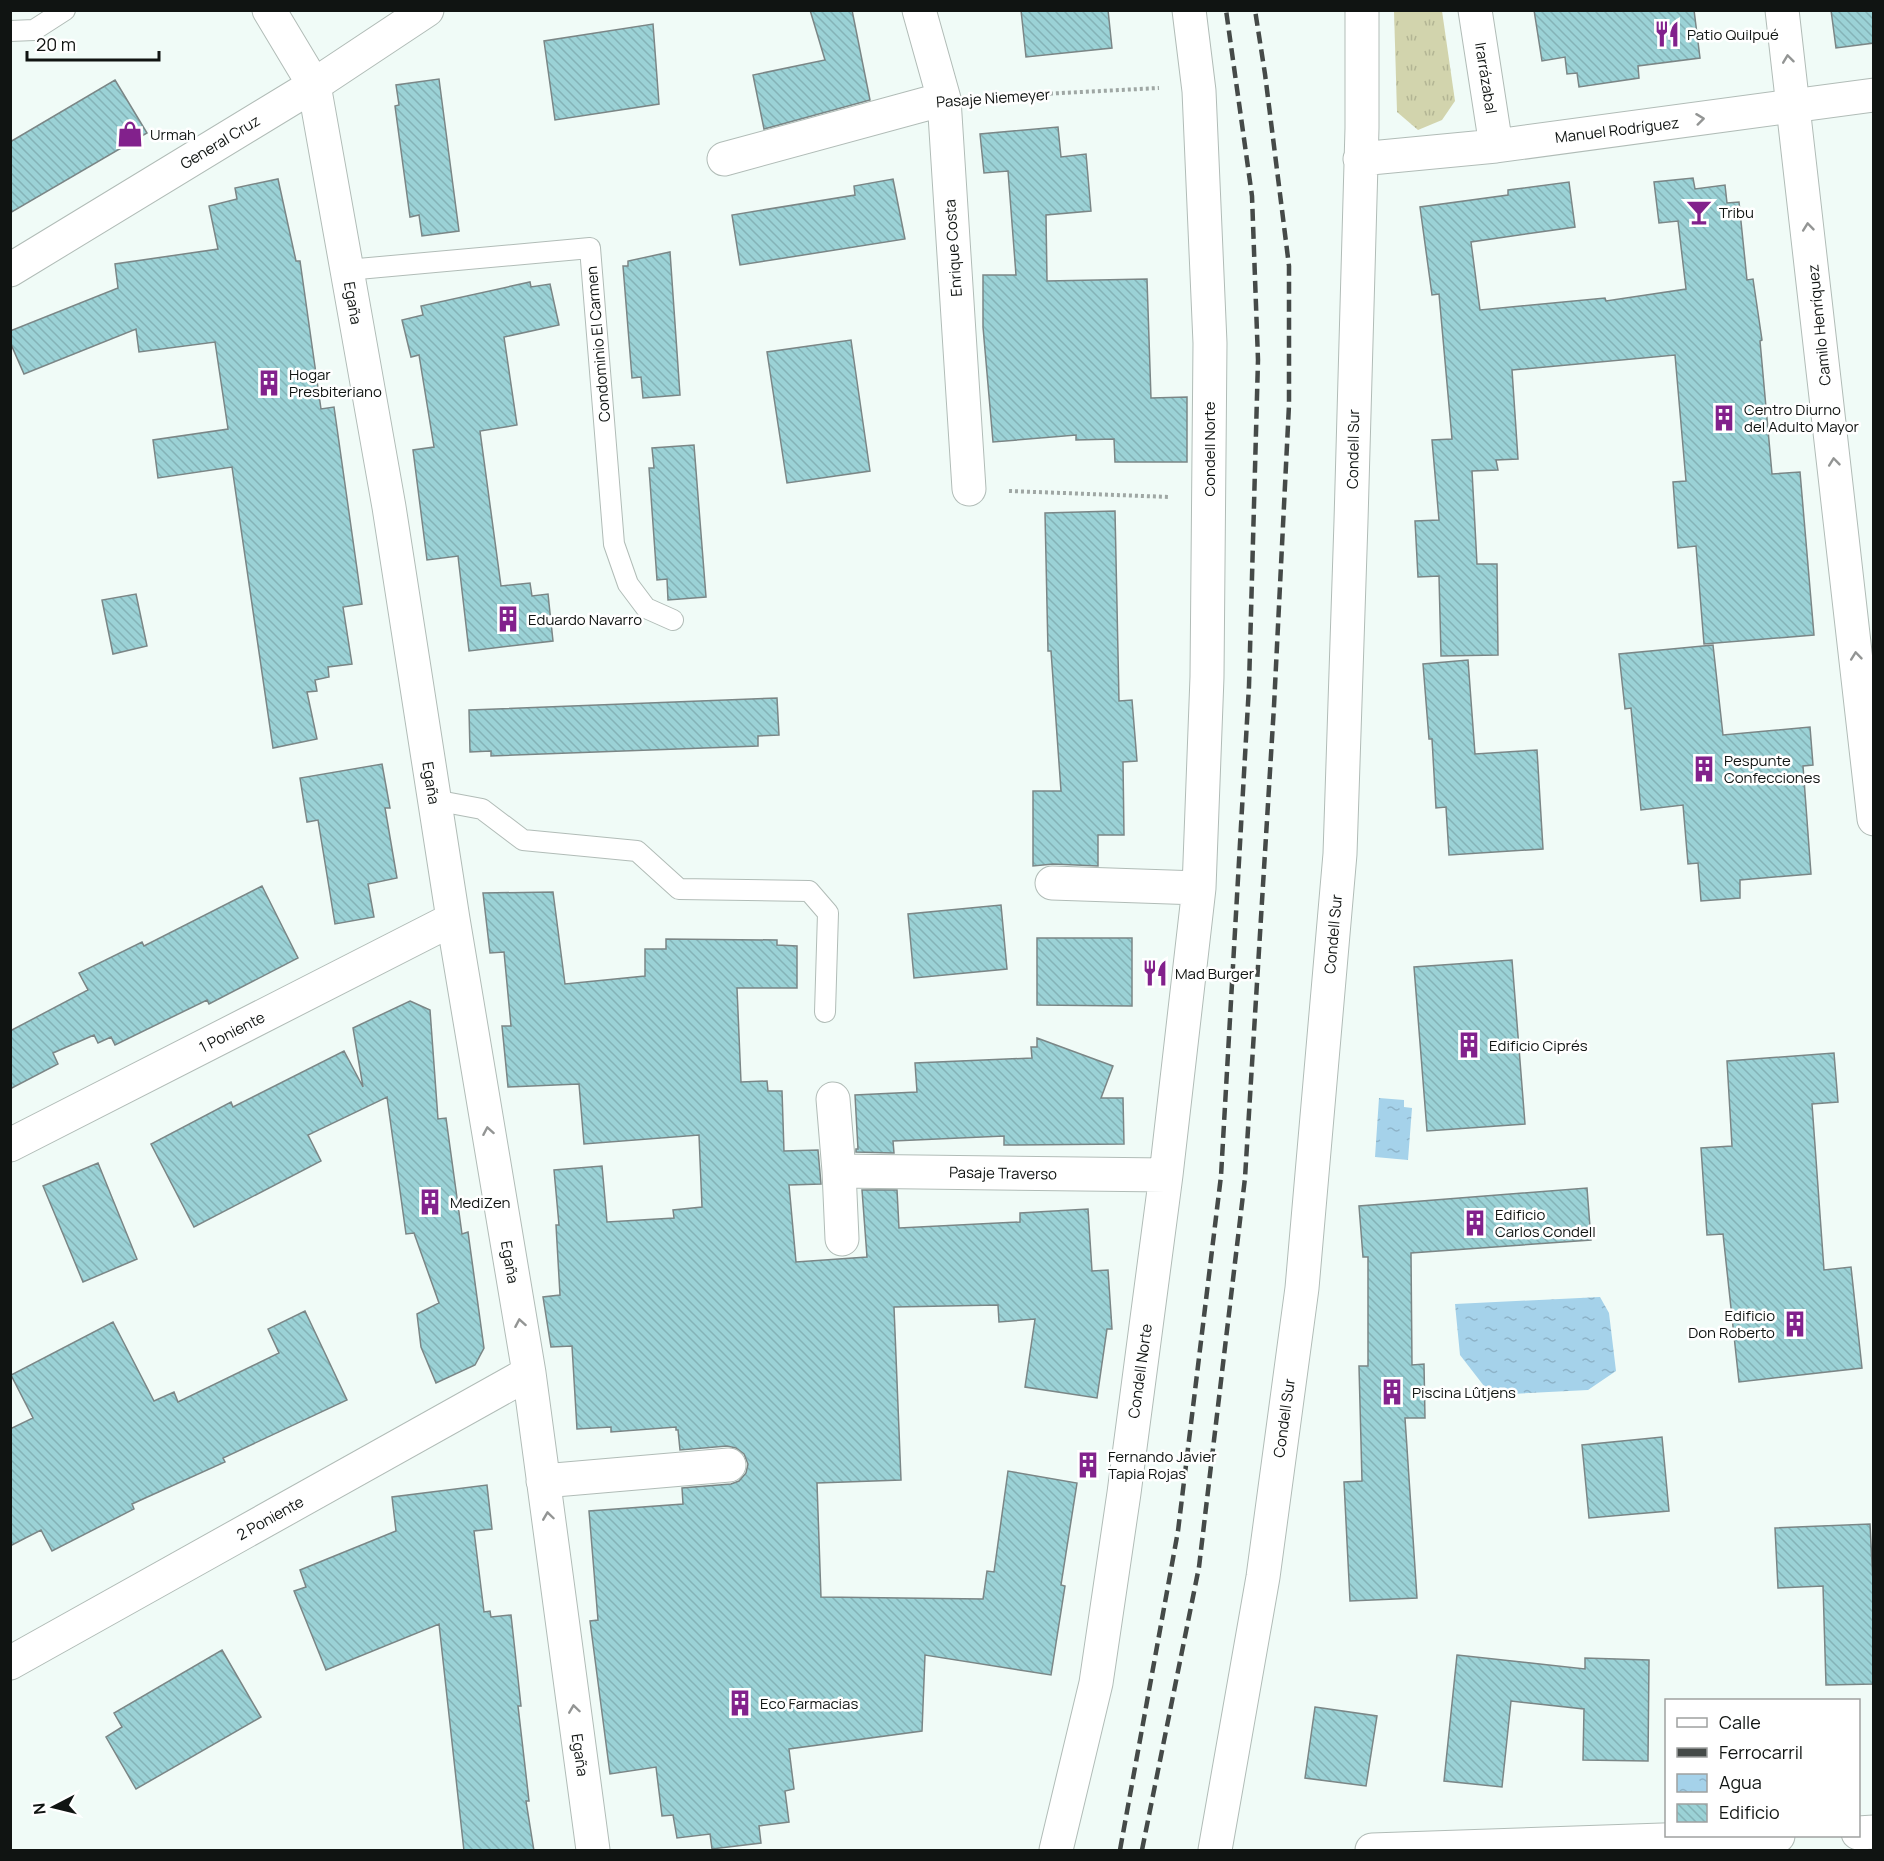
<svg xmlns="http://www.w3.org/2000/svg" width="1884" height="1861" viewBox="0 0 1884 1861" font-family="Manrope,sans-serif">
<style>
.grass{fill:url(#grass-tufts)}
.water{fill:url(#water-ripples)}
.building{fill:url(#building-back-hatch);stroke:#7b8686;stroke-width:1.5}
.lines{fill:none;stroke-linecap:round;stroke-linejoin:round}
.lane-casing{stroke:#b1bcb7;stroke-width:22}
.street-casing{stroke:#b1bcb7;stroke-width:35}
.secondary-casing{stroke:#b1bcb7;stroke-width:35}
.path{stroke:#9fa7a4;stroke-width:4;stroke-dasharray:3 3;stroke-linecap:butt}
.lane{stroke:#fff;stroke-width:20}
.street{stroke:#fff;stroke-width:33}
.secondary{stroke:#fff;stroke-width:33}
.rail{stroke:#454a48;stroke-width:4.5;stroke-dasharray:12 6;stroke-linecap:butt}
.oneway{stroke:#939594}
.labels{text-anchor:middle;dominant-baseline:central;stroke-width:5;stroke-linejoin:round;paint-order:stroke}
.poi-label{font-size:15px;fill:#101412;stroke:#fff;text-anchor:start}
.street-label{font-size:15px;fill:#101412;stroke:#fff}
</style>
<defs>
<pattern id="grass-tufts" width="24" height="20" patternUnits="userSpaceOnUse" patternTransform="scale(1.5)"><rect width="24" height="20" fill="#d2d4ad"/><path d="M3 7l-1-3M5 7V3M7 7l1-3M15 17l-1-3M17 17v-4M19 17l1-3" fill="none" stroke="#b3b594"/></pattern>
<pattern id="water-ripples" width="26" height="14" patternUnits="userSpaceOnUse" patternTransform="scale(1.5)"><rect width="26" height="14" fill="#a5d2ea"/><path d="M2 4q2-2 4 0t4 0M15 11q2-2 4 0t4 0" fill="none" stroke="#8db3c8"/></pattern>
<pattern id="building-back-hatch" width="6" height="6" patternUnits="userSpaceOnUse" patternTransform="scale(1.5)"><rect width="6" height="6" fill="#9bd2d6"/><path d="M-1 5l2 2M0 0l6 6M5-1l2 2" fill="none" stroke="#84b3b7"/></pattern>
</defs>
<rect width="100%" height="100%" fill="#f0fbf7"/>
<path class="grass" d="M 1394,11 L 1442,11 L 1455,101 L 1442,120 L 1418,130 L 1397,112 Z"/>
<path class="water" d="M 1379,1098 L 1404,1100 L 1404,1107 L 1412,1108 L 1408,1160 L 1375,1157 Z
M 1600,1297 L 1609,1313 L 1616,1371 L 1588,1390 L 1491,1395 L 1460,1355 L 1455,1304 Z"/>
<path class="building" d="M 810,10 L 852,10 L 870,100 L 764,129 L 753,75 L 825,60 Z
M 1021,10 L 1108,10 L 1112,48 L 1026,57 Z
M 1534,10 L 1694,10 L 1700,58 L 1638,66 L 1639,78 L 1579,87 L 1577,73 L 1567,74 L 1565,57 L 1542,61 Z
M 1831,10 L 1874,10 L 1874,43 L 1836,48 Z
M 653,24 L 659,104 L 555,120 L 544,41 Z
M 439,79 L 459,231 L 422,236 L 419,215 L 410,217 L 395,106 L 399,105 L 396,85 Z
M 115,80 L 147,133 L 10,213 L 10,142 Z
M 1058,127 L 1061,157 L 1086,154 L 1091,211 L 1046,215 L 1047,281 L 1147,279 L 1151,398 L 1187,397 L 1187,462 L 1115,462 L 1114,439 L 1076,440 L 1076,435 L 993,442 L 983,327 L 983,275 L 1016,275 L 1008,171 L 984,173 L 980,134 Z
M 1693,178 L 1695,189 L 1725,185 L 1727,203 L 1739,202 L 1747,280 L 1753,279 L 1762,340 L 1760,341 L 1772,474 L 1800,472 L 1814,635 L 1704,644 L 1696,546 L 1678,548 L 1673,482 L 1686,481 L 1675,355 L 1512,370 L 1518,459 L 1496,460 L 1498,470 L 1472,471 L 1477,564 L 1497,564 L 1498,655 L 1441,656 L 1439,576 L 1418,577 L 1415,521 L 1439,520 L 1432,440 L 1452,439 L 1439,294 L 1432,295 L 1420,207 L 1508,195 L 1508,190 L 1569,182 L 1575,227 L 1471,242 L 1480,310 L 1605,298 L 1606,301 L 1686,289 L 1678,221 L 1659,223 L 1654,182 Z
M 278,179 L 296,261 L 300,261 L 321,409 L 334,407 L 362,604 L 343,607 L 352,664 L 328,667 L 329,677 L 315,680 L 317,691 L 307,692 L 317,739 L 273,748 L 232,467 L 158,478 L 153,440 L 228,429 L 215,342 L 139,352 L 136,329 L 24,374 L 10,342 L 10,331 L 118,288 L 115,264 L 218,249 L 209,206 L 237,199 L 235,188 Z
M 893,179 L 905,239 L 740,265 L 732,215 L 855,195 L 854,186 Z
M 670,252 L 680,395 L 643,398 L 641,377 L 632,378 L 623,266 L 628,266 L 628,261 Z
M 530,282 L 531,287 L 550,284 L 559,325 L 504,337 L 517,425 L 480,431 L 501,586 L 530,583 L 532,596 L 548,594 L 553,641 L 469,651 L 458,556 L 427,560 L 413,450 L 434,447 L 419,355 L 411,357 L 402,320 L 423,315 L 421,306 Z
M 851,340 L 870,471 L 787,483 L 767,352 Z
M 694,445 L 706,597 L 668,600 L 667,579 L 657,580 L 649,468 L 654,468 L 652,448 Z
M 1115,511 L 1119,701 L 1132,700 L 1137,761 L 1123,762 L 1124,835 L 1098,835 L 1098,866 L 1053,864 L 1033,866 L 1033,791 L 1061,791 L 1051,651 L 1048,651 L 1045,513 Z
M 136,594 L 147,646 L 113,654 L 102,600 Z
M 1713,645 L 1723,735 L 1810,727 L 1813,765 L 1803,766 L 1811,874 L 1740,880 L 1740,898 L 1701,901 L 1698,863 L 1688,864 L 1683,805 L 1641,810 L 1631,708 L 1625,709 L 1619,654 Z
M 1468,660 L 1475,754 L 1537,750 L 1543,849 L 1449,855 L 1446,807 L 1436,808 L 1432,739 L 1429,739 L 1423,664 Z
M 777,698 L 779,735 L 758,736 L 758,746 L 491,756 L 491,751 L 470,752 L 469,710 Z
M 382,764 L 390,808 L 385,808 L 397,878 L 368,884 L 374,917 L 335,924 L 318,820 L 307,822 L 300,778 Z
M 262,886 L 298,958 L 209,1004 L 207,1000 L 115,1045 L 111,1037 L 98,1043 L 94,1035 L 53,1053 L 58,1064 L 10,1089 L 10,1031 L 88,990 L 79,973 L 142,942 L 144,946 Z
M 553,892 L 565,984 L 645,976 L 645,949 L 666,949 L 666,939 L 777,940 L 777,945 L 797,946 L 797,988 L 737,988 L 741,1082 L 767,1081 L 768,1091 L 782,1091 L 784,1151 L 818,1150 L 821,1184 L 789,1185 L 796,1262 L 867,1257 L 862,1190 L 897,1190 L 899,1228 L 1020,1222 L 1020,1213 L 1088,1209 L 1092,1271 L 1108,1270 L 1112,1329 L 1107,1329 L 1097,1398 L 1025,1387 L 1035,1319 L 999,1322 L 998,1305 L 894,1307 L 901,1480 L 817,1483 L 821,1597 L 983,1599 L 987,1571 L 994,1572 L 1008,1471 L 1077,1483 L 1061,1585 L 1065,1586 L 1051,1675 L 925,1655 L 922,1731 L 789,1749 L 794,1789 L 785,1791 L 789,1822 L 759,1826 L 761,1843 L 712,1849 L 710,1834 L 677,1838 L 673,1815 L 662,1816 L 656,1767 L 610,1774 L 590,1621 L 598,1620 L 589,1511 L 683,1504 L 682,1488 L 731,1484 L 739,1481 L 746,1473 L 748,1464 L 744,1454 L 736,1448 L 727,1446 L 680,1450 L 678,1430 L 676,1430 L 676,1427 L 611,1432 L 611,1427 L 577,1429 L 572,1346 L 551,1347 L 543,1297 L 560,1295 L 556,1225 L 559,1225 L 554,1170 L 602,1166 L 607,1222 L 674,1218 L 673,1210 L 702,1207 L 699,1135 L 584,1144 L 579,1084 L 508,1087 L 502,1026 L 511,1026 L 504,952 L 490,953 L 483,893 Z
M 1001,905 L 1007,969 L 914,978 L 908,914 Z
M 1037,938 L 1132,938 L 1132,1006 L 1037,1005 Z
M 1512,960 L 1525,1124 L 1427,1131 L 1414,967 Z
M 410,1001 L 430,1010 L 438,1119 L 446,1118 L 462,1234 L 468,1232 L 484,1348 L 475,1365 L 436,1383 L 421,1347 L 417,1314 L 439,1303 L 414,1233 L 406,1234 L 387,1097 L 308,1135 L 321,1161 L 194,1227 L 151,1144 L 231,1102 L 233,1107 L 344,1051 L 363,1087 L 353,1028 Z
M 1037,1038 L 1113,1066 L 1101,1098 L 1123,1098 L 1124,1144 L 1004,1145 L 1004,1136 L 893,1141 L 894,1153 L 856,1152 L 856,1149 L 858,1149 L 855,1095 L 917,1092 L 915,1063 L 1032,1058 L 1031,1047 L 1037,1047 Z
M 1834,1053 L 1838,1102 L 1812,1104 L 1824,1270 L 1851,1267 L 1862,1368 L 1739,1382 L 1723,1234 L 1707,1235 L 1701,1148 L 1732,1146 L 1727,1061 Z
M 98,1163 L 137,1259 L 83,1282 L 43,1186 Z
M 1587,1188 L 1591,1240 L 1411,1253 L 1412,1365 L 1424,1364 L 1425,1418 L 1405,1418 L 1417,1598 L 1350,1601 L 1344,1482 L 1362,1481 L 1359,1366 L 1368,1366 L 1368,1257 L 1363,1257 L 1359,1206 Z
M 305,1311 L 347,1400 L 223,1458 L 225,1462 L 132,1504 L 134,1509 L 52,1551 L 41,1530 L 10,1546 L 10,1429 L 33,1418 L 11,1375 L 113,1322 L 154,1401 L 174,1392 L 178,1402 L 279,1353 L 268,1329 Z
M 1662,1437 L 1669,1511 L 1589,1518 L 1582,1445 Z
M 487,1485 L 492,1529 L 474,1531 L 484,1612 L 490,1611 L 491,1617 L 511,1615 L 521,1706 L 518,1706 L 529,1801 L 526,1801 L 534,1851 L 464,1851 L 439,1624 L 326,1670 L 294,1591 L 306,1587 L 300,1570 L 396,1531 L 392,1497 Z
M 1870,1524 L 1874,1602 L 1874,1684 L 1826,1685 L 1823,1586 L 1778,1588 L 1775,1528 Z
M 222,1650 L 261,1717 L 136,1789 L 106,1737 L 122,1727 L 114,1713 Z
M 1457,1655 L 1585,1669 L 1585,1658 L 1649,1660 L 1648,1761 L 1583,1760 L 1584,1709 L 1511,1701 L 1502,1787 L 1444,1781 Z
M 1315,1707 L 1377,1716 L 1366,1786 L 1305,1778 Z"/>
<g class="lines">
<g class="lane-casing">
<path id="lane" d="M 10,31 L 34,30 L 65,10
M 347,270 L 590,248 L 614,544 L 628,584 L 646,608 L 673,620
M 434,800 L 482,809 L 523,840 L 637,851 L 679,889 L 809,891 L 828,913 L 825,1012"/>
</g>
<g class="street-casing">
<path id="street" d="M 269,10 L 314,85 L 347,270 L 389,507 L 453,919 L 529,1373 L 593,1850
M 919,10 L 944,99 L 969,489
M 1782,10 L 1874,819
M 724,159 L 944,99
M 1052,883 L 1199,888
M 833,1099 L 839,1171 L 842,1239
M 10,1145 L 453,919
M 839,1171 L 1166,1175
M 543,1481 L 729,1465
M 10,1663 L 529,1373
M 1858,1833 L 1874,1832
M 1056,1850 L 1096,1683 L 1124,1493 L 1166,1175 L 1199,888 L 1207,677 L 1210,343 L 1199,91 L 1189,10
M 1372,1850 L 1778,1836"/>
</g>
<g class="secondary-casing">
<path id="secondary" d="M 1475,10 L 1496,146
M 1360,159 L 1496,146 L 1874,95
M 10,270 L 314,85 L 427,10
M 1215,1850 L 1263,1577 L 1302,1288 L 1340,854 L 1351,521 L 1362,128 L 1362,10"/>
</g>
<path class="path" d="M 984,97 L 1159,88
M 1009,491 L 1170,497"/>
<use href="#lane" class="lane"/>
<use href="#street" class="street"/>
<use href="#secondary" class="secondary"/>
<path class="rail" d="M 1120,1850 L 1178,1531 L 1221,1176 L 1249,686 L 1258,360 L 1252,196 L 1226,10
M 1142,1850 L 1199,1567 L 1245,1178 L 1274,706 L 1289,405 L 1289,266 L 1265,74 L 1255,10"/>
</g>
<defs><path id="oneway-chevron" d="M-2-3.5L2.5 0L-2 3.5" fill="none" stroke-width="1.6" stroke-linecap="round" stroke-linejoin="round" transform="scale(1.5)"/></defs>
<g class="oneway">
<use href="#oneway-chevron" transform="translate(1788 59) rotate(-97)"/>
<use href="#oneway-chevron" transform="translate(1700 119) rotate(-7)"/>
<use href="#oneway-chevron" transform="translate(1808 227) rotate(-96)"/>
<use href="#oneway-chevron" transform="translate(1834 462) rotate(-96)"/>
<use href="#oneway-chevron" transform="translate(1856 656) rotate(-96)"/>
<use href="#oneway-chevron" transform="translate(488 1131) rotate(-100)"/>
<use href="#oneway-chevron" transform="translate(520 1323) rotate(-100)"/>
<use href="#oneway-chevron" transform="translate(548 1516) rotate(-98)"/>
<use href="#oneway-chevron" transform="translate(574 1709) rotate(-98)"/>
</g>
<defs>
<g id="restaurant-bare" transform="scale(2.07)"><path d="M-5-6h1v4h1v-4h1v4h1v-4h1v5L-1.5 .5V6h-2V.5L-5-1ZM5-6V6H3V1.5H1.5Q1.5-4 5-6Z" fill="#82218c" stroke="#fff" stroke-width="2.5" paint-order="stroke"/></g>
<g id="shop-bare" transform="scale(2.07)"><path d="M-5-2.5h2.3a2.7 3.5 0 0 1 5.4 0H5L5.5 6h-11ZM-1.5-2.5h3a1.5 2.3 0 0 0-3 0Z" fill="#82218c" stroke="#fff" stroke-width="2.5" paint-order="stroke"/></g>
<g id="bar-bare" transform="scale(2.07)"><path d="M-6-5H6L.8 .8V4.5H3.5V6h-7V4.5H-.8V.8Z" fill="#82218c" stroke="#fff" stroke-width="2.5" paint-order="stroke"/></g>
<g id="building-bare" transform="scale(2.07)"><path d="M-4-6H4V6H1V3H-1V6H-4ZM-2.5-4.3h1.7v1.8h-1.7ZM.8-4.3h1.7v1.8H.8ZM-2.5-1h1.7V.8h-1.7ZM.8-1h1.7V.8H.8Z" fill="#82218c" stroke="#fff" stroke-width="2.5" paint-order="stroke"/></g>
</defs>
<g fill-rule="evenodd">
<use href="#restaurant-bare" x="1667" y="34"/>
<use href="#shop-bare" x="130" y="134"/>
<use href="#bar-bare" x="1699" y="212"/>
<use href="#building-bare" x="269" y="383"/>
<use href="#building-bare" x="1724" y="418"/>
<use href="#building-bare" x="508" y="619"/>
<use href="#building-bare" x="1704" y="769"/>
<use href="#restaurant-bare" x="1155" y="973"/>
<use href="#building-bare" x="1469" y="1045"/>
<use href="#building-bare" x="430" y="1202"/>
<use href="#building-bare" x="1475" y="1223"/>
<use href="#building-bare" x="1795" y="1324"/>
<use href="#building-bare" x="1392" y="1392"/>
<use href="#building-bare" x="1088" y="1465"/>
<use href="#building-bare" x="740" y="1703"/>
</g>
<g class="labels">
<g class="poi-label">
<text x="1687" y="34">Patio Quilpué</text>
<text x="150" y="134">Urmah</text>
<text x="1719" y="212">Tribu</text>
<text x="289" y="374">Hogar<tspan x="289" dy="17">Presbiteriano</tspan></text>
<text x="1744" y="409">Centro Diurno<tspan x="1744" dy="17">del Adulto Mayor</tspan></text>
<text x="528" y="619">Eduardo Navarro</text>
<text x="1724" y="760">Pespunte<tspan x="1724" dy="17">Confecciones</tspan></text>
<text x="1175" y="973">Mad Burger</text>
<text x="1489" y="1045">Edificio Ciprés</text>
<text x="450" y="1202">MediZen</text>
<text x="1495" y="1214">Edificio<tspan x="1495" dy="17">Carlos Condell</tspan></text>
<text x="1775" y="1315" text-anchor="end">Edificio<tspan x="1775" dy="17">Don Roberto</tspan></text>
<text x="1412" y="1392">Piscina Lûtjens</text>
<text x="1108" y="1456">Fernando Javier<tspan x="1108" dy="17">Tapia Rojas</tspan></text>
<text x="760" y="1703">Eco Farmacias</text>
</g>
<g class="street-label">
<text transform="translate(1486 78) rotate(81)">Irarrázabal</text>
<text transform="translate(993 98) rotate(-4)">Pasaje Niemeyer</text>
<text transform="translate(1617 130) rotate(-7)">Manuel Rodríguez</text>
<text transform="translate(220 142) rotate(-31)">General Cruz</text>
<text transform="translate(953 248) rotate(-94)">Enrique Costa</text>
<text transform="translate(353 303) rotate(80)">Egaña</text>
<text transform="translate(1819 325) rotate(-96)">Camilo Henríquez</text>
<text transform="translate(598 344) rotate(-95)">Condominio El Carmen</text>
<text transform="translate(1209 449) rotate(-90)">Condell Norte</text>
<text transform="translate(1353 449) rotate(-89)">Condell Sur</text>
<text transform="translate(431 783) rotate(81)">Egaña</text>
<text transform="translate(1333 934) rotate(-85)">Condell Sur</text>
<text transform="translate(232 1032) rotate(-27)">1 Poniente</text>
<text transform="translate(1003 1173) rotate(1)">Pasaje Traverso</text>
<text transform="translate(510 1262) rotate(80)">Egaña</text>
<text transform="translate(1140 1371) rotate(-82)">Condell Norte</text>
<text transform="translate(1284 1418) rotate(-82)">Condell Sur</text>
<text transform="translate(270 1518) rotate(-29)">2 Poniente</text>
<text transform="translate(580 1755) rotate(82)">Egaña</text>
</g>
</g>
<rect width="1884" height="1861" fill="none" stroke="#101412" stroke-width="24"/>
<rect x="1665" y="1699" width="195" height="138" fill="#ffffff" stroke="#9fa1a0" stroke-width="1.5"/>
<rect x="1677" y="1718" width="30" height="9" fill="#ffffff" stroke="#9fa1a0" stroke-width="1.5"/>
<text x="1719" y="1729" font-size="18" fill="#101412">Calle</text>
<rect x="1677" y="1748" width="30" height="9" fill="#454a48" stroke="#9fa1a0" stroke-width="1.5"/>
<text x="1719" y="1759" font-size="18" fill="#101412">Ferrocarril</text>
<rect x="1677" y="1774" width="30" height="18" fill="url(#water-ripples)" stroke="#9fa1a0" stroke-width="1.5"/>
<text x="1719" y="1789" font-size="18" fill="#101412">Agua</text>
<rect x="1677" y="1804" width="30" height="18" fill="url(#building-back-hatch)" stroke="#9fa1a0" stroke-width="1.5"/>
<text x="1719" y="1819" font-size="18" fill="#101412">Edificio</text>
<g transform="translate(54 1807) rotate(263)" stroke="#ffffff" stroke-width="4.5" paint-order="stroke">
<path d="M0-4.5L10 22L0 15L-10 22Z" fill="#101412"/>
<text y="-9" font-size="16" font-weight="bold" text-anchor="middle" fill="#101412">N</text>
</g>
<path d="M27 51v9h132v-9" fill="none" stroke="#101412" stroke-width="3"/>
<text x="36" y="51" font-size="18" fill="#101412" stroke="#ffffff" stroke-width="4.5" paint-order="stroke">20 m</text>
</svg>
